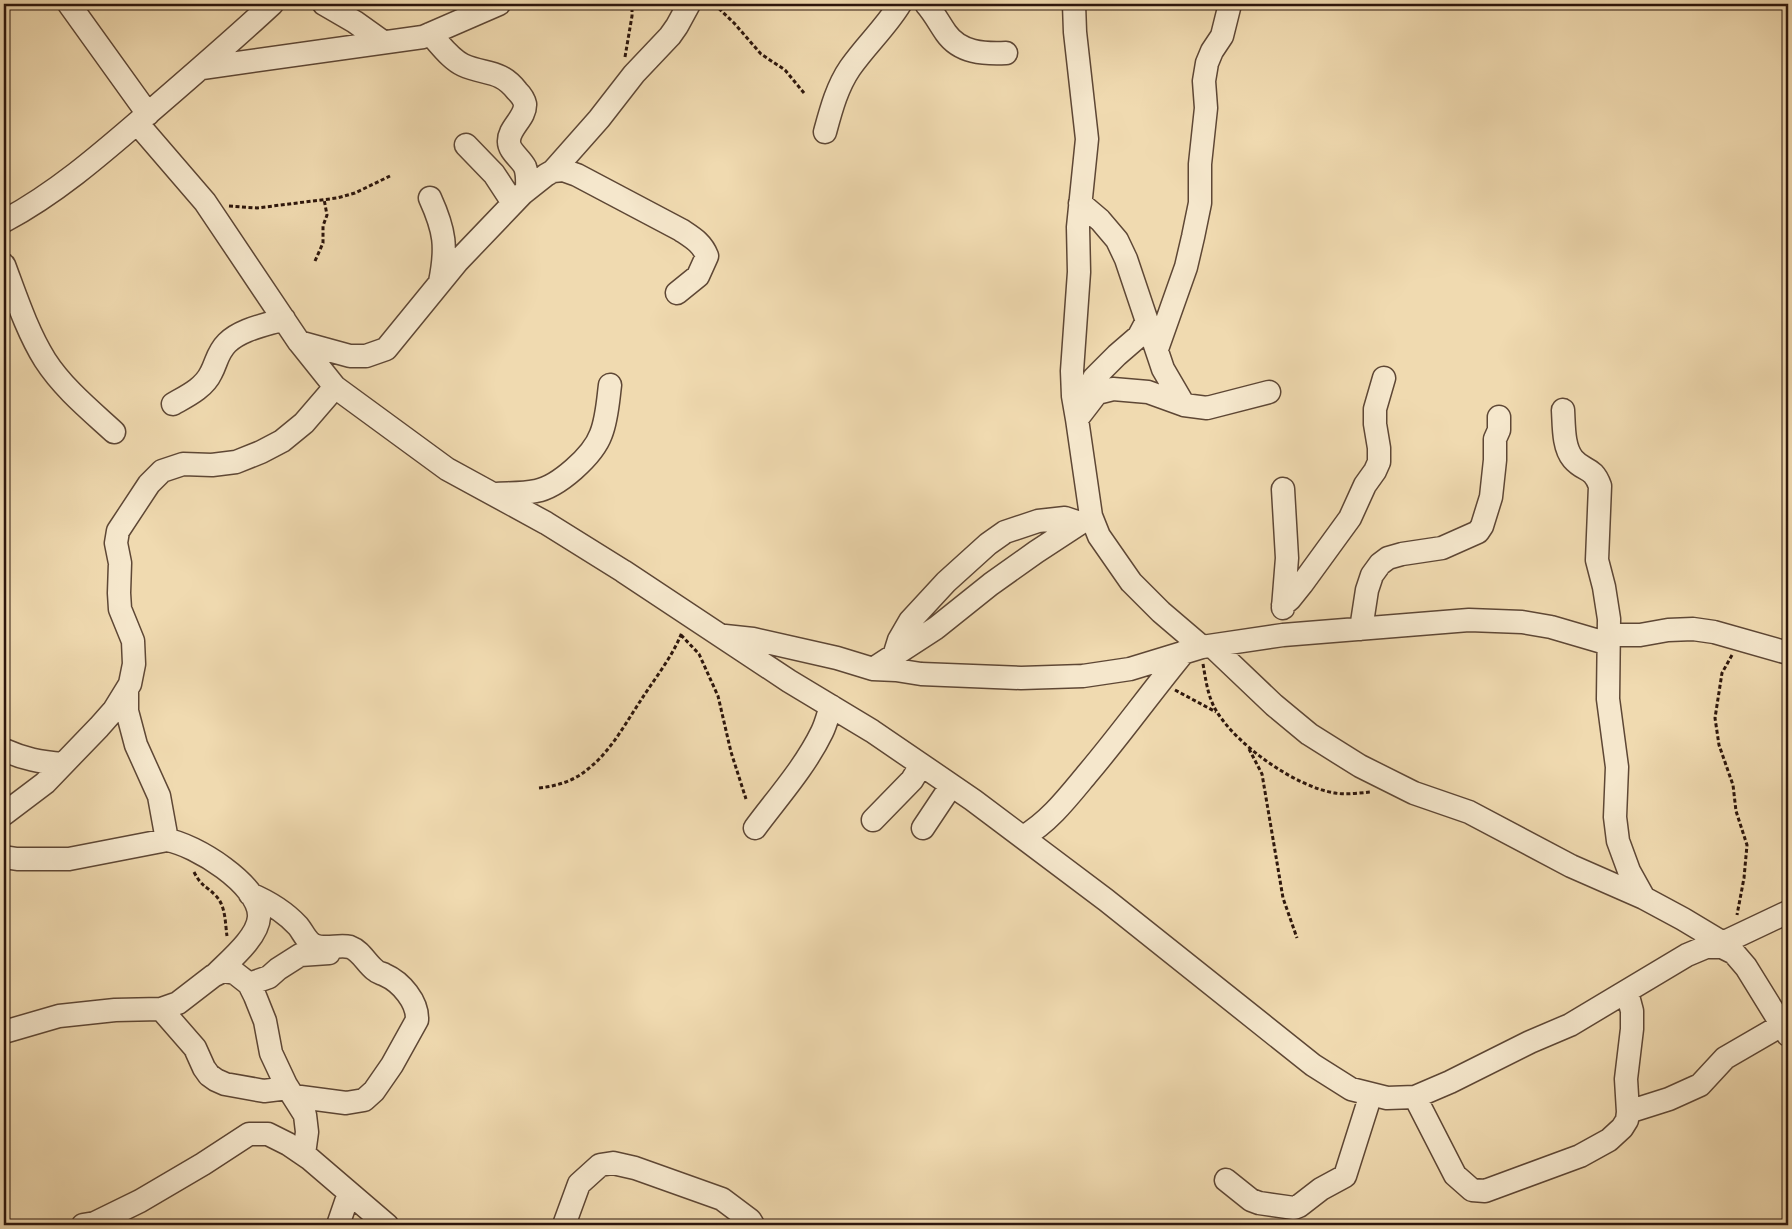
<svg xmlns="http://www.w3.org/2000/svg" width="1792" height="1229" viewBox="0 0 1792 1229" font-family="'Sorts Mill Goudy',serif">
<style>
.lines{fill:none;stroke-linecap:round;stroke-linejoin:round}
.minor-casing{stroke:#5e4735;stroke-width:25}
.path{stroke:#2d160c;stroke-width:3;stroke-dasharray:4 2.5;stroke-linecap:butt}
.minor{stroke:#f5e7cc;stroke-width:22}
</style>
<rect width="100%" height="100%" fill="#f0dab0"/>
<filter id="stains"><feTurbulence type="fractalNoise" baseFrequency=".004" numOctaves="4"/><feColorMatrix values="0 0 0 0 .2 0 0 0 0 .09 0 0 0 0 .02 0 0 0 .5 -.17"/></filter>
<radialGradient id="worn" r=".72"><stop offset=".6" stop-color="#630" stop-opacity="0"/><stop offset="1" stop-color="#630" stop-opacity=".3"/></radialGradient>
<g class="lines">
<g class="minor-casing">
<path id="minor" d="M 69,4 L 148,114
M 324,4 L 355,22 L 383,42
M 926,4 C 934,13 939,23 946,33 C 960,53 984,54 1006,53
M 1074,4 L 1075,32 L 1087,139 L 1078,227 L 1079,272 L 1072,371 L 1073,396 L 1077,419 L 1091,516 L 1099,536 L 1131,582 L 1161,612 L 1202,647
M 430,34 C 440,44 450,59 463,65 C 485,75 500,69 517,91 C 520,94 524,99 525,104 C 526,118 508,128 509,142 C 509,151 521,159 525,167 C 528,175 527,182 527,190
M 202,68 L 423,37 L 499,4
M 137,123 L 205,202 L 299,342 L 335,387 L 447,469 L 546,523 L 623,571 L 789,681 L 872,731 L 973,800 L 1106,900 L 1313,1065 L 1351,1089 L 1387,1098 L 1415,1097 L 1450,1082 L 1530,1042 L 1570,1025 L 1687,955 L 1706,947 L 1722,947 L 1734,953 L 1746,967 L 1788,1035
M 825,132 C 831,110 837,87 850,68 C 866,45 886,27 900,4
M 466,145 L 494,174 L 513,203
M 553,171 L 599,119 L 634,74 L 670,36 L 677,26 L 689,4
M 430,198 C 445,231 447,247 440,282
M 1080,203 L 1100,220 L 1117,240 L 1126,259 L 1163,369 L 1184,405
M 4,221 C 55,194 100,155 144,117 C 187,80 230,43 272,4
M 4,265 C 16,297 27,331 45,360 C 63,388 90,410 114,432
M 299,342 L 350,356 L 366,356 L 386,349 L 457,262 L 522,194 L 546,175 L 553,171 L 563,170 L 577,175 L 681,230 C 693,238 702,243 707,256 L 698,276 L 677,293
M 1157,349 L 1186,267 L 1193,237 L 1200,203 L 1200,164 L 1206,108 L 1204,81 L 1207,63 L 1212,51 L 1222,36 L 1230,4
M 1089,402 L 1090,389 L 1094,378 L 1117,355 L 1139,336 L 1147,321
M 173,404 C 187,396 204,388 211,373 C 217,362 217,353 227,343 C 241,329 266,325 284,319
M 1563,410 C 1564,426 1563,447 1573,459 C 1584,472 1593,466 1600,486 L 1597,560 L 1604,587 L 1609,619 L 1608,699 L 1617,767 L 1615,817 L 1618,841 L 1629,871 L 1644,898
M 1077,419 L 1097,393 L 1113,389 L 1148,392 L 1184,405 L 1207,408 L 1269,392
M 494,494 C 507,493 522,494 536,491 C 558,487 593,456 601,434 C 607,419 608,401 610,385
M 1283,605 L 1290,599 L 1302,584 L 1350,518 L 1365,485 L 1375,471 L 1379,462 L 1379,448 L 1375,424 L 1375,409 L 1384,378
M 1283,608 L 1287,558 L 1283,489
M 1361,629 L 1367,590 L 1372,575 L 1380,564 L 1388,558 L 1402,554 L 1442,548 L 1478,532 L 1482,526 L 1491,497 L 1495,460 L 1495,439 L 1499,430 L 1499,417
M 1609,635 L 1640,635 L 1668,630 L 1693,629 L 1714,632 L 1788,653
M 725,636 L 753,639 L 837,658 L 873,669 L 896,670 L 921,674 L 1021,678 L 1083,676 L 1130,669 L 1202,647 L 1283,635 L 1469,620 L 1522,622 L 1551,627 L 1609,644
M 1212,646 L 1274,705 L 1309,734 L 1360,766 L 1414,793 L 1469,812 L 1571,866 L 1644,898 L 1683,919 L 1723,943
M 894,656 L 899,640 L 910,621 L 946,582 L 988,544 L 1005,532 L 1038,521 L 1065,518 L 1080,523
M 873,669 L 936,628 L 991,584 L 1036,552 L 1091,516
M 127,691 L 127,711 L 136,745 L 159,796 L 167,840
M 4,750 C 24,759 40,762 63,764
M 4,814 L 45,783 L 99,727 L 114,710 L 130,684 L 134,664 L 133,641 L 120,609 L 119,593 L 120,563 L 116,543 L 118,531 L 149,484 L 162,471 L 183,464 L 212,465 L 236,462 L 261,452 L 282,441 L 304,423 L 335,387
M 873,820 L 912,780 L 921,765
M 755,828 C 778,797 805,767 822,732 C 826,724 828,715 831,706
M 923,828 L 951,786
M 1023,837 C 1050,821 1068,797 1088,773 C 1121,734 1151,692 1184,652
M 4,857 L 17,859 L 69,859 L 167,840 C 194,844 261,885 259,917 C 258,937 230,960 216,974
M 250,894 C 269,902 284,911 298,926 C 303,932 305,939 312,944 C 323,951 338,944 350,947 C 361,951 366,963 375,970 C 378,973 381,973 385,975 C 401,982 418,1002 417,1020 L 392,1065 L 374,1091 L 364,1100 L 346,1103 L 293,1096
M 1714,947 L 1788,912
M 249,984 L 269,977 L 278,969 L 300,955 L 329,953
M 161,1009 L 195,1048 L 204,1068 L 209,1075 L 216,1080 L 225,1084 L 264,1091 L 288,1088
M 4,1032 L 59,1016 L 115,1010 L 161,1009 L 178,1003 L 213,976 L 223,971 L 235,973 L 249,984 L 255,996 L 265,1021 L 271,1053 L 286,1085 L 305,1115 L 307,1132 L 304,1154
M 1415,1097 L 1455,1175 L 1472,1190 L 1485,1191 L 1580,1156 L 1609,1140 L 1622,1128 L 1627,1120 L 1628,1112 L 1626,1079 L 1632,1029 L 1632,1011 L 1627,992
M 1628,1112 L 1669,1099 L 1700,1085 L 1725,1058 L 1782,1025
M 1226,1180 L 1251,1200 L 1259,1203 L 1294,1208 L 1299,1206 L 1321,1189 L 1345,1176 L 1371,1094
M 83,1225 L 95,1223 L 140,1201 L 203,1164 L 249,1134 L 268,1134 L 288,1144 L 310,1159 L 387,1225
M 338,1225 L 349,1193
M 564,1225 L 579,1184 L 600,1165 L 613,1163 L 635,1168 L 722,1199 L 750,1220 L 753,1225"/>
</g>
<path class="path" d="M 714,4 L 734,23 L 761,54 L 785,70 L 804,93
M 625,57 L 632,16 L 632,4
M 229,206 L 257,208 L 337,198 L 355,193 L 390,176
M 315,261 L 323,243 L 323,226 L 327,215 L 324,199
M 681,635 L 699,654 L 718,696 L 731,752 L 746,799
M 1732,655 L 1722,673 L 1715,718 L 1719,745 L 1733,785 L 1736,811 L 1747,845 L 1744,878 L 1737,915
M 1203,664 C 1206,681 1208,698 1217,712 C 1238,746 1296,787 1335,793 C 1346,795 1359,793 1370,792
M 1175,690 L 1216,712
M 1249,749 L 1262,774 L 1283,898 L 1297,938
M 539,788 C 557,786 574,781 588,769 C 611,751 625,724 641,700 C 655,678 673,656 682,632
M 194,872 C 202,887 204,884 215,895 C 226,905 225,923 227,936"/>
<use href="#minor" class="minor"/>
</g>
<rect width="1792" height="1229" fill="none" stroke="#f0dab0" stroke-width="20"/>
<rect x="5" y="5" width="1782" height="1219" fill="none" stroke="#2d160c" stroke-width="2.5"/>
<rect x="10" y="10" width="1772" height="1209" fill="none" stroke="#2d160c"/>
<rect width="100%" height="100%" filter="url(#stains)"/>
<rect width="100%" height="100%" fill="url(#worn)"/>
</svg>
